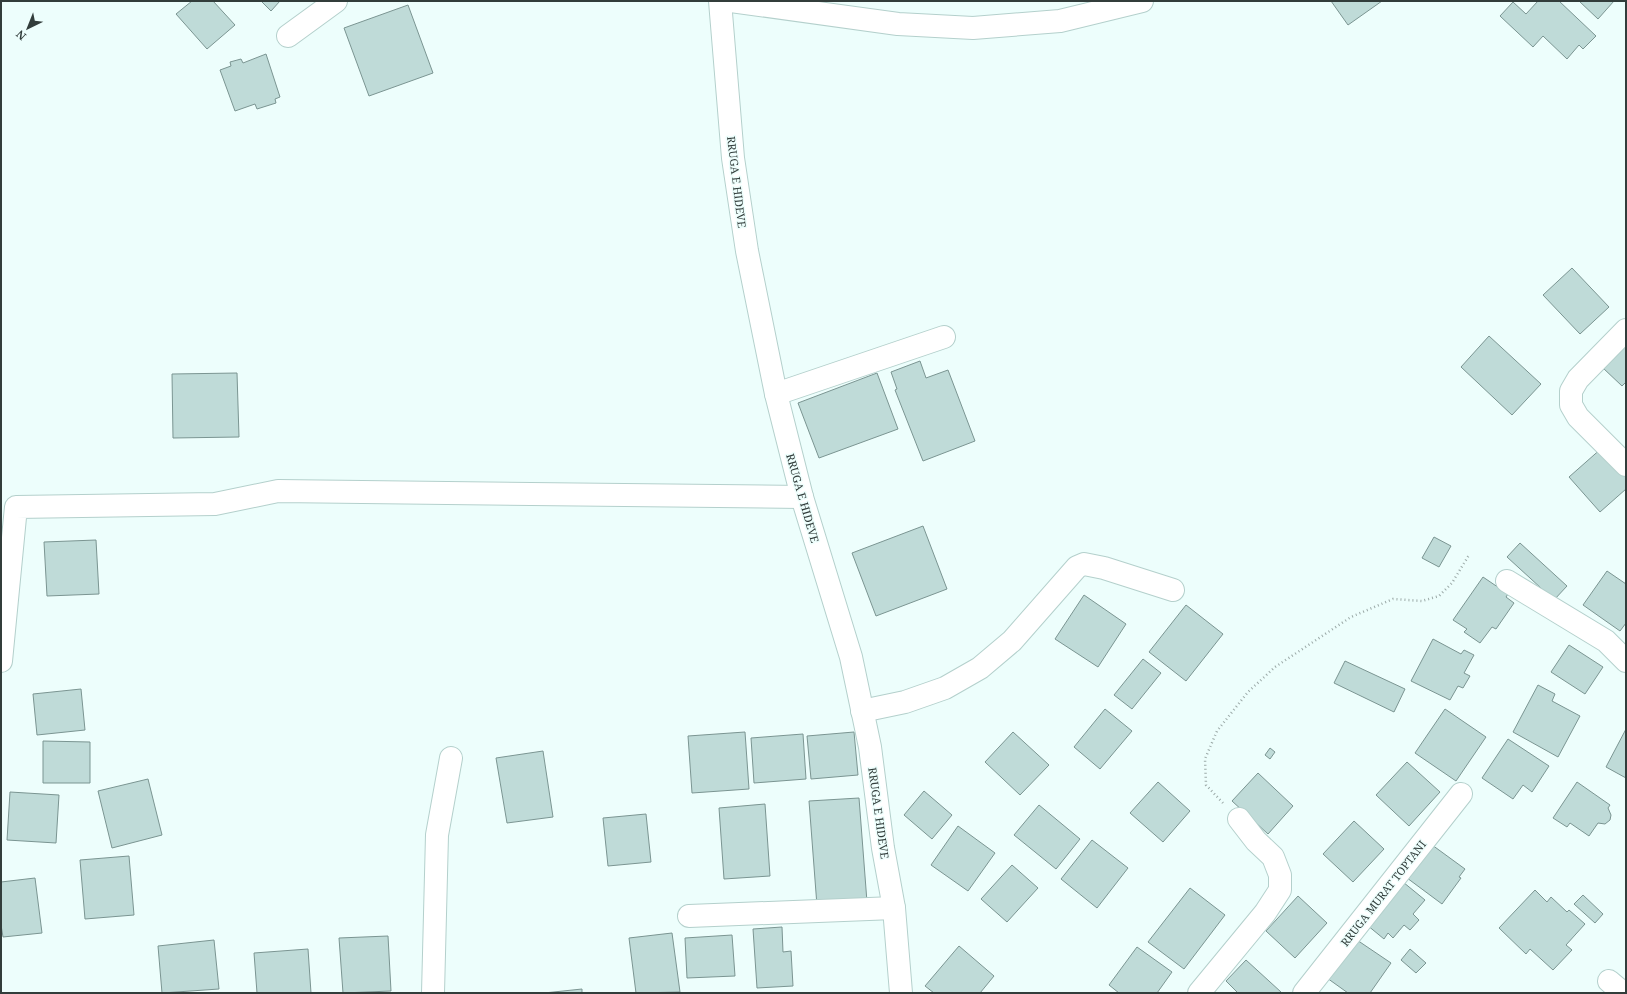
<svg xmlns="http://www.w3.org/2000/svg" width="1627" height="994" viewBox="0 0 1627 994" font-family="'Noto Serif',serif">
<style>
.building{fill:#bfdbd8;stroke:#7b9592}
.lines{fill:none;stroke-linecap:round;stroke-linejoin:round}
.minor-casing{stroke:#b4d0cc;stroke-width:24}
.major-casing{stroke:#b4d0cc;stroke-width:24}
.path{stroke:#9caaa8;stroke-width:2.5;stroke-dasharray:1 3;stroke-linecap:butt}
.minor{stroke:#fff;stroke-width:22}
.major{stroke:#fff;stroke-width:22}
.labels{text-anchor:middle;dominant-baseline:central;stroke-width:3;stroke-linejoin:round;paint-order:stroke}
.street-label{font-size:11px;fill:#323d3b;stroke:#edfefc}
</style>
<rect width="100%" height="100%" fill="#edfefc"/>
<path class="building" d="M 192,1 L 213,1 L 235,25 L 207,49 L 176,14 Z
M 261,1 L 280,1 L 271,11 Z
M 1331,1 L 1382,1 L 1348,25 Z
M 1538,1 L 1559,1 L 1596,36 L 1583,49 L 1579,45 L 1567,59 L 1543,36 L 1533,47 L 1500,16 L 1513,2 L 1526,14 Z
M 1579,1 L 1614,1 L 1598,19 Z
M 408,5 L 433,73 L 369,96 L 344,28 Z
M 266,54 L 280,97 L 275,99 L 276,103 L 257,109 L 255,104 L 235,111 L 220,70 L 231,66 L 230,62 L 241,59 L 243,63 Z
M 1572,268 L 1609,307 L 1580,334 L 1543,295 Z
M 1489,336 L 1541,384 L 1512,415 L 1461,367 Z
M 1626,342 L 1626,382 L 1622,386 L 1603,368 Z
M 920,361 L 926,378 L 948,370 L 975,441 L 923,461 L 895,390 L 897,389 L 891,372 Z
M 237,373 L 239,437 L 173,438 L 172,374 Z
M 877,373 L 898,429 L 819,458 L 798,403 Z
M 1603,447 L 1626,472 L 1626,489 L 1600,512 L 1569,477 Z
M 923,526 L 947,589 L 876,616 L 852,553 Z
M 1434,537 L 1451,546 L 1439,567 L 1422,558 Z
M 96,540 L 99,594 L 47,596 L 44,542 Z
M 1520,543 L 1567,586 L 1554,600 L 1507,557 Z
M 1607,571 L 1626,584 L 1626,623 L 1620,631 L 1583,605 Z
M 1483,577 L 1508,594 L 1506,597 L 1514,603 L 1496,629 L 1492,627 L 1480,643 L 1464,632 L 1467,629 L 1453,620 Z
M 1084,595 L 1126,624 L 1098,667 L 1055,639 Z
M 1186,605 L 1223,634 L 1186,681 L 1149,652 Z
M 1433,639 L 1461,654 L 1464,650 L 1474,655 L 1464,673 L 1470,676 L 1463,688 L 1458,686 L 1450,700 L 1411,681 Z
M 1569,645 L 1603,667 L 1585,694 L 1551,672 Z
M 1143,659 L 1161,673 L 1132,709 L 1114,695 Z
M 1345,661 L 1405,689 L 1394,712 L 1334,683 Z
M 1538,685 L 1555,694 L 1552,701 L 1580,716 L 1558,757 L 1513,732 Z
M 81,689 L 85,730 L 37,735 L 33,694 Z
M 1105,709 L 1132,731 L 1100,769 L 1074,747 Z
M 1445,709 L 1486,737 L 1456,781 L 1415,753 Z
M 1626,729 L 1626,778 L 1606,767 Z
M 745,732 L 749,789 L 692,793 L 688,736 Z
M 854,732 L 858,775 L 811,779 L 807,736 Z
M 1013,732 L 1049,765 L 1020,795 L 985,762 Z
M 803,734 L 806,779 L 754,783 L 751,738 Z
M 1508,739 L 1549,766 L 1532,792 L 1523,785 L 1513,799 L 1482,778 Z
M 43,741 L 90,742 L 90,783 L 43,783 Z
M 1270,748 L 1275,752 L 1270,759 L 1265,755 Z
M 543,751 L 553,817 L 507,823 L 496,758 Z
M 1407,762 L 1440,792 L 1409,826 L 1376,795 Z
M 1258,773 L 1293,806 L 1268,834 L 1232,801 Z
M 148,779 L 162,835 L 112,848 L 98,791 Z
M 1158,782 L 1190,811 L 1163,842 L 1130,813 Z
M 1577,782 L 1610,805 L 1608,808 L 1611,815 L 1610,820 L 1605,824 L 1598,823 L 1589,836 L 1570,823 L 1567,827 L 1553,818 Z
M 924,791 L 952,815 L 932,839 L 904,815 Z
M 10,792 L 59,795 L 56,843 L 7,840 Z
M 859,798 L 867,902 L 817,906 L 809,801 Z
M 765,804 L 770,876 L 724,879 L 719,808 Z
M 1039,805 L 1080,839 L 1056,869 L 1014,835 Z
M 646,814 L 651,862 L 608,866 L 603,818 Z
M 1354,821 L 1384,849 L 1353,882 L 1323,854 Z
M 958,826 L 995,853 L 968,891 L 931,865 Z
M 1092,840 L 1128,868 L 1097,908 L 1061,879 Z
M 1428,842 L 1465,869 L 1459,877 L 1461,878 L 1442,904 L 1403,875 Z
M 129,856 L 134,915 L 85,919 L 80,860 Z
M 1012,865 L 1038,888 L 1007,922 L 981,899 Z
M 35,878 L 42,933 L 3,937 L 1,925 L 1,882 Z
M 1403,882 L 1425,900 L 1413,914 L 1419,920 L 1410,930 L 1404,925 L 1393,938 L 1388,933 L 1384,939 L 1367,925 Z
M 1190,888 L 1225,915 L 1184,969 L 1148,942 Z
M 1535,890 L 1547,902 L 1551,897 L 1567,912 L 1569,910 L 1585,924 L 1566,945 L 1572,950 L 1553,970 L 1530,949 L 1526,954 L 1499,928 Z
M 1583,895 L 1603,914 L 1595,923 L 1574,904 Z
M 1298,896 L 1327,923 L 1295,958 L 1266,931 Z
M 782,927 L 783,952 L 791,951 L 793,986 L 757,988 L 753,929 Z
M 672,933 L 680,992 L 636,993 L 629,938 Z
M 732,935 L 735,976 L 687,978 L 685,938 Z
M 388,936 L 391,991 L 343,993 L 339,938 Z
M 1354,938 L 1391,963 L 1370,993 L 1348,993 L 1327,978 Z
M 214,940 L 219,989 L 162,993 L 158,946 Z
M 959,946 L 994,976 L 980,993 L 934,993 L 925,986 Z
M 1137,947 L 1172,972 L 1157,993 L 1119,993 L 1109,985 Z
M 308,949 L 311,993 L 257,993 L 254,953 Z
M 1410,949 L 1426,963 L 1416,973 L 1401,960 Z
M 1246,960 L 1281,992 L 1280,993 L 1238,993 L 1226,981 Z
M 582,989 L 582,993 L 544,993 Z"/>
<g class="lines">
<g class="minor-casing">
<path id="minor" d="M 731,1 L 898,24 L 973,28 L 1060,21 L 1142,1
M 288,36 L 336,1
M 1626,330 L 1578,379 L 1571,391 L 1571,405 L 1578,417 L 1626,465
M 776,394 L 944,337
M 1507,581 L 1606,641 L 1626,661
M 1,661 L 16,507 L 215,504 L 278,491 L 802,497
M 862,711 L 905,702 L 945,688 L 980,668 L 1012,641 L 1077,567 L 1084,564 L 1104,568 L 1173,590
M 689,916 L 894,908
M 1609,981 L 1623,993
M 433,993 L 437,835 L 451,758
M 1199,993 L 1265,913 L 1280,890 L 1280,875 L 1273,857 L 1256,841 L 1239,819
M 1304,993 L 1461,794"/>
</g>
<g class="major-casing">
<path id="major" d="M 720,1 L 733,158 L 747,251 L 776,394 L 802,497 L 851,657 L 870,747 L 883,848 L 894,908 L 901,993"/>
</g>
<path class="path" d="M 1223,803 L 1206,785 L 1205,759 L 1217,731 L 1248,692 L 1275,667 L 1351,617 L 1393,599 L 1422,601 L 1439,596 L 1452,583 L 1469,555"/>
<use href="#minor" class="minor"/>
<use href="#major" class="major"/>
</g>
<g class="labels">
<g class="street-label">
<text transform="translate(737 182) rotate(83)">RRUGA E HIDEVE</text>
<text transform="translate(803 498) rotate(74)">RRUGA E HIDEVE</text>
<text transform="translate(879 813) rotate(82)">RRUGA E HIDEVE</text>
<text transform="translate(1383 893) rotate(-52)">RRUGA MURAT TOPTANI</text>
</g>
</g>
<rect width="1627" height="994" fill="none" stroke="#323d3b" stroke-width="4"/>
<g transform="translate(28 28) rotate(223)" stroke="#edfefc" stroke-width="3" paint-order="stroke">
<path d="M0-3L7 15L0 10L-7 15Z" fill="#323d3b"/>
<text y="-6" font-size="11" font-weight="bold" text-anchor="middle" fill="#323d3b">N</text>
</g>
</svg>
